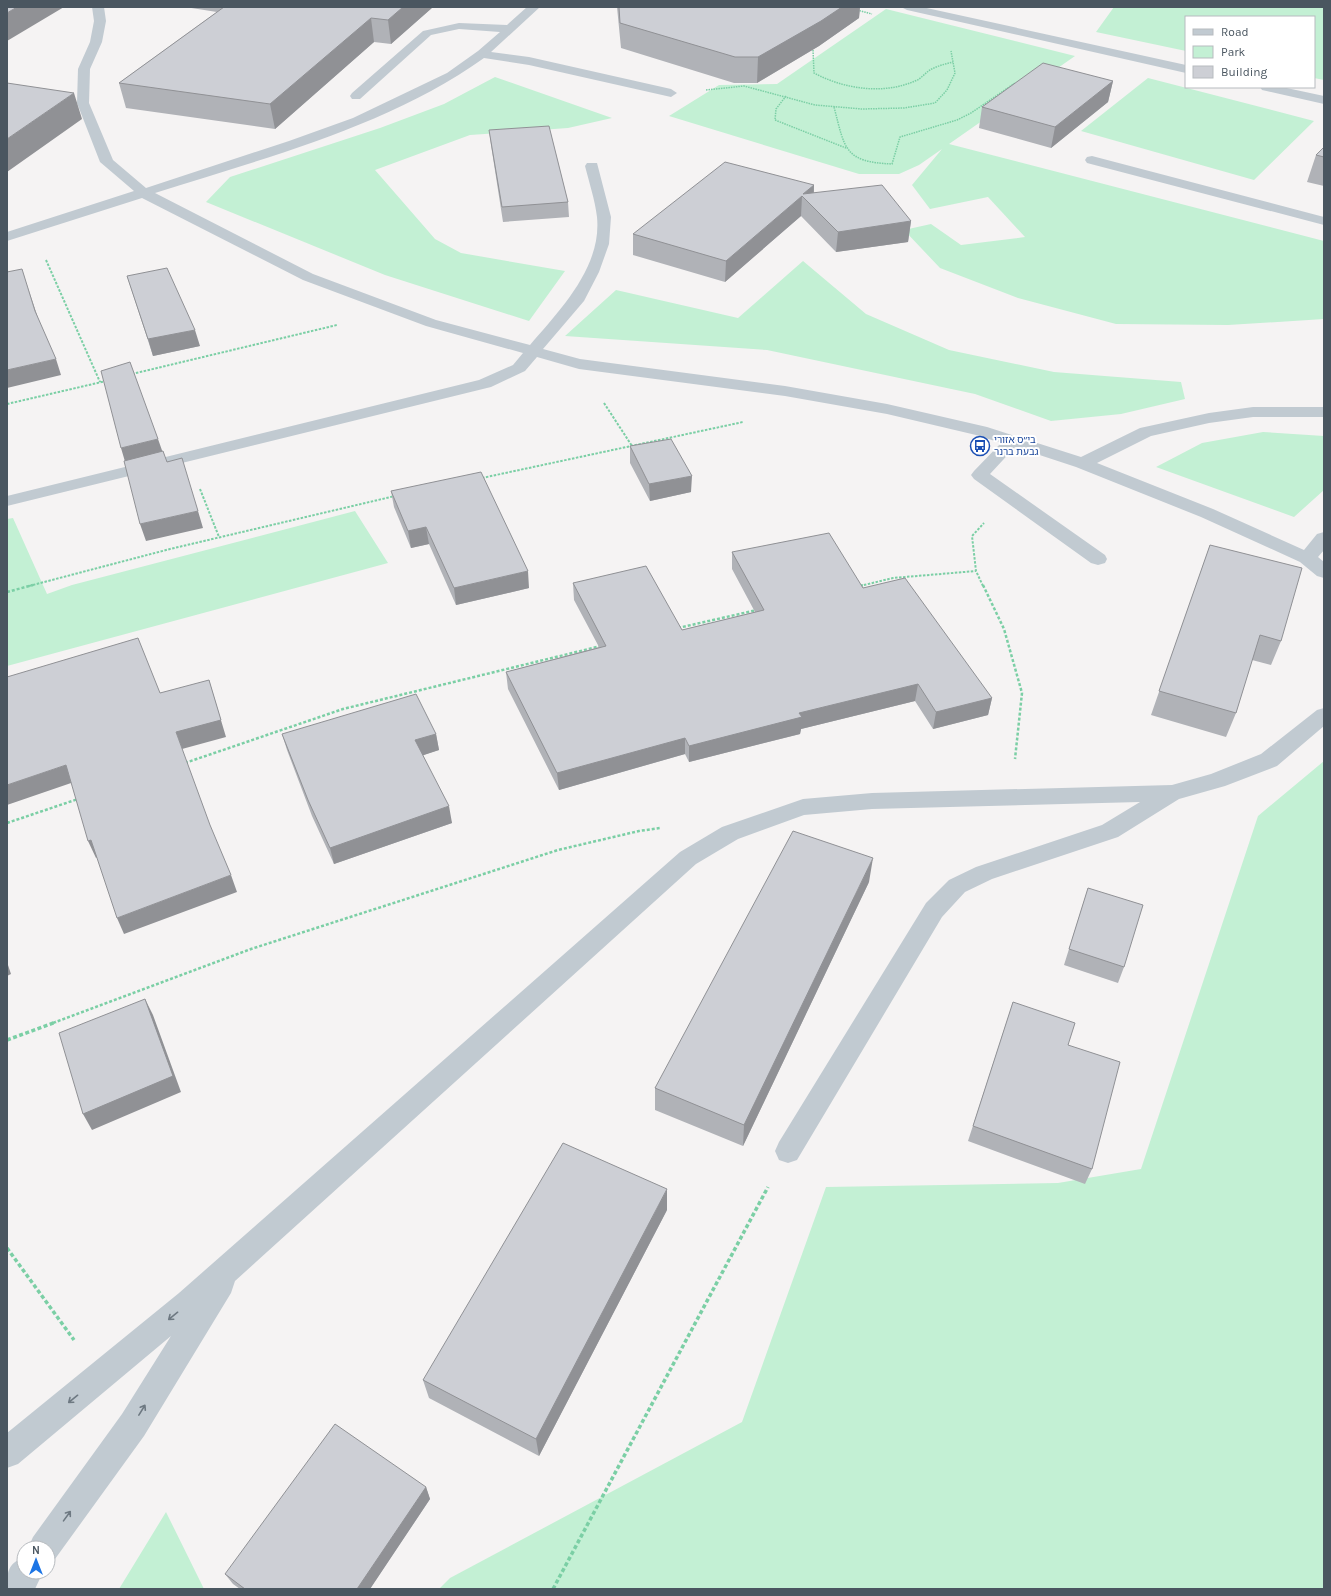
<svg xmlns="http://www.w3.org/2000/svg" width="1331" height="1596" viewBox="0 0 1331 1596" font-family="Karla,'Noto Sans Hebrew',sans-serif">
<style>
.green{fill:#c3f0d4}
.lines{fill:none;stroke-linecap:round;stroke-linejoin:round}
.path-far3{stroke:#7bcfa5;stroke-width:1.5;stroke-dasharray:1.5 1;stroke-linecap:butt}
.path-far2{stroke:#7bcfa5;stroke-width:2;stroke-dasharray:2.5 1.5;stroke-linecap:butt}
.path-far1{stroke:#7bcfa5;stroke-width:2.5;stroke-dasharray:3 2;stroke-linecap:butt}
.path{stroke:#7bcfa5;stroke-width:3.5;stroke-dasharray:4 2.5;stroke-linecap:butt}
.minor{fill:#c1cad1;fill-rule:evenodd}
.wall{fill:#b0b2b7}
.shaded-wall{fill:#909195}
.building{fill:#cdcfd5;stroke:#909195}
.oneway{stroke:#6e7982}
.labels{text-anchor:middle;dominant-baseline:central;stroke-width:4;stroke-linejoin:round;paint-order:stroke}
.far-transit-label{font-size:10px;fill:#164399;stroke:#fff;text-anchor:start}
</style>
<rect width="100%" height="100%" fill="#f5f3f3"/>
<path class="green" d="M 1114,7 L 1324,7 L 1324,80 L 1314,78 L 1314,17 L 1186,17 L 1186,51 L 1096,32 Z
M 886,9 L 1075,56 L 949,144 L 1324,241 L 1324,319 L 1228,325 L 1116,324 L 1018,298 L 940,268 L 904,230 L 931,224 L 961,245 L 1025,237 L 988,197 L 930,209 L 912,185 L 942,149 L 919,165 L 899,174 L 859,174 L 669,116 L 719,85 L 777,84 Z
M 495,77 L 612,118 L 568,128 L 470,135 L 375,170 L 435,239 L 461,253 L 565,271 L 529,321 L 385,275 L 206,202 L 230,177 L 380,128 L 444,104 Z
M 1148,78 L 1314,121 L 1254,180 L 1081,131 Z
M 803,261 L 866,314 L 949,350 L 1054,372 L 1181,382 L 1185,399 L 1121,414 L 1051,421 L 975,394 L 767,350 L 565,336 L 616,290 L 738,318 Z
M 1263,432 L 1324,436 L 1324,490 L 1294,517 L 1156,467 L 1202,443 Z
M 355,511 L 388,563 L 7,666 L 7,519 L 13,518 L 47,594 L 72,585 Z
M 1324,761 L 1324,1589 L 439,1589 L 450,1578 L 742,1422 L 826,1187 L 1058,1183 L 1141,1169 L 1258,816 Z
M 166,1512 L 204,1589 L 119,1589 Z"/>
<g class="lines">
<path class="path-far3" d="M 857,10 L 872,14
M 813,50 L 814,73 C 844,89 883,95 915,81 C 921,79 925,73 930,70 C 937,66 945,64 953,62
M 706,90 L 744,86 L 815,105 L 862,109 L 904,108 L 935,103 L 947,90 L 955,73 L 951,51
M 786,96 L 776,109 L 775,120 L 846,148
M 834,107 C 845,149 844,162 892,164 L 900,137 L 957,120 L 971,113 L 1015,83"/>
<path class="path-far2" d="M 46,260 L 100,382
M 132,374 L 337,325
M 604,403 L 632,446
M 7,404 L 106,381
M 482,478 L 743,422
M 200,489 L 219,537
M 29,586 L 170,549 L 395,496
M 860,586 L 893,578 L 976,571
M 983,586 L 976,571 L 972,536 L 984,523"/>
<path class="path-far1" d="M 983,585 L 1004,629 L 1022,693 L 1015,759
M 860,586 L 864,585
M 7,592 L 33,585
M 678,628 L 757,610
M 185,763 L 343,709 L 601,646
M 7,823 L 78,799
M 53,1023 L 251,949 L 558,850 L 639,831 L 660,828"/>
<path class="path" d="M 7,1040 L 56,1022
M 7,1248 L 74,1340
M 553,1589 L 768,1187"/>
<path class="minor" d="M 92,7 L 104,7 L 106,21 L 102,42 L 90,69 L 89,103 L 113,160 L 146,188 L 289,141 L 353,118 L 447,73 L 478,51 L 500,32 L 459,29 L 431,35 L 360,99 L 352,99 L 350,96 L 352,93 L 423,31 L 459,23 L 507,25 L 527,7 L 540,7 L 491,52 L 529,57 L 671,89 L 677,93 L 671,97 L 529,65 L 484,58 C 389,126 265,158 155,193 L 313,274 L 436,320 L 530,345 C 560,310 602,267 597,217 C 595,200 589,182 585,166 L 587,163 L 597,163 L 611,217 L 609,244 L 599,272 L 584,301 L 543,349 L 580,359 L 785,386 L 887,404 L 987,427 L 1081,457 L 1140,428 L 1209,413 L 1253,407 L 1324,407 L 1324,417 L 1253,417 L 1209,423 L 1151,436 L 1097,463 L 1213,509 L 1304,550 L 1317,534 L 1324,532 L 1324,550 L 1318,557 L 1324,562 L 1324,578 L 1317,576 L 1300,562 L 1201,517 L 1076,467 L 1015,447 L 990,474 L 1105,555 L 1107,559 L 1105,563 L 1098,565 L 1091,563 L 974,479 L 971,475 L 974,471 L 1001,443 L 976,435 L 887,414 L 785,396 L 579,369 L 537,357 L 525,371 L 491,387 L 7,506 L 7,496 L 479,380 L 513,365 L 523,353 L 426,326 L 303,280 L 142,198 L 7,241 L 7,232 L 134,191 L 100,162 L 77,103 L 78,69 L 90,42 L 94,21 Z
M 901,7 L 922,7 L 1186,65 L 1186,73 L 907,10 Z
M 1260,87 L 1282,87 L 1324,96 L 1324,104 L 1262,90 Z
M 1092,156 L 1324,217 L 1324,225 L 1087,163 L 1085,160 L 1087,157 Z
M 1324,708 L 1324,726 L 1277,766 L 1225,786 L 1179,799 L 1118,837 L 992,879 L 965,892 L 942,917 L 797,1160 L 788,1163 L 779,1160 L 775,1151 L 779,1142 L 926,903 L 949,880 L 976,867 L 1102,825 L 1140,802 L 872,809 L 804,815 L 738,839 L 696,864 L 235,1281 L 231,1293 L 144,1436 L 55,1559 L 48,1562 L 48,1548 L 28,1548 L 33,1537 L 122,1414 L 171,1336 L 18,1464 L 7,1468 L 7,1433 L 179,1293 L 680,852 L 722,827 L 803,799 L 872,793 L 1172,785 L 1211,774 L 1261,754 L 1317,710 Z
M 24,1557 L 24,1572 L 43,1572 L 35,1589 L 7,1589 C 7,1573 7,1564 24,1557 Z"/>
</g>
<path class="wall" d="M 185,7 L 433,7 L 391,44 L 374,42 L 275,129 L 126,108 L 119,83 L 217,12 Z
M 617,7 L 860,7 L 859,18 L 819,46 L 757,83 L 734,83 L 621,48 Z
M 1113,81 L 1108,102 L 1051,148 L 979,128 L 982,107 Z
M 489,130 L 568,202 L 569,217 L 503,222 L 491,145 Z
M 1324,147 L 1324,186 L 1307,182 L 1316,155 Z
M 814,185 L 814,193 L 911,221 L 908,242 L 836,252 L 801,216 L 725,282 L 633,255 L 633,234 Z
M 127,276 L 200,346 L 153,356 Z
M 630,446 L 691,492 L 650,501 L 630,463 Z
M 391,491 L 529,588 L 456,605 L 429,544 L 411,548 L 394,507 Z
M 1210,545 L 1281,641 L 1271,665 L 1252,660 L 1236,713 L 1226,737 L 1151,715 Z
M 732,552 L 863,588 L 992,698 L 988,715 L 933,729 L 915,701 L 801,729 L 800,734 L 689,762 L 685,754 L 559,790 L 508,689 L 506,672 L 599,647 L 574,600 L 573,583 L 682,630 L 755,612 L 732,569 Z
M 282,734 L 436,734 L 439,750 L 423,755 L 452,823 L 334,864 L 312,816 L 287,750 Z
M 869,882 L 743,1146 L 655,1110 L 655,1088 Z
M 1088,888 L 1124,967 L 1118,983 L 1064,965 Z
M 1013,1002 L 1068,1045 L 1092,1169 L 1085,1184 L 968,1141 Z
M 667,1210 L 539,1456 L 429,1398 L 423,1380 Z
M 426,1487 L 430,1499 L 370,1589 L 240,1589 L 233,1584 L 225,1574 Z"/>
<path class="shaded-wall" d="M 17,7 L 64,7 L 7,41 L 7,13 Z
M 403,7 L 433,7 L 391,44 L 388,20 Z
M 842,7 L 860,7 L 859,18 L 819,46 L 757,83 L 758,57 Z
M 371,18 L 374,42 L 275,129 L 270,104 Z
M 1113,81 L 1108,102 L 1051,148 L 1055,127 Z
M 74,93 L 82,119 L 7,172 L 7,139 Z
M 814,185 L 813,205 L 803,194 Z
M 802,196 L 801,216 L 725,282 L 726,261 Z
M 911,221 L 908,242 L 836,252 L 838,232 Z
M 22,269 L 27,285 L 41,327 L 35,311 Z
M 195,330 L 200,346 L 153,356 L 148,339 Z
M 56,359 L 61,375 L 7,388 L 7,370 Z
M 158,439 L 164,456 L 126,465 L 121,448 Z
M 692,476 L 691,492 L 650,501 L 649,484 Z
M 198,511 L 203,528 L 146,541 L 140,524 Z
M 426,527 L 429,544 L 411,548 L 408,531 Z
M 528,571 L 529,588 L 456,605 L 454,588 Z
M 209,680 L 226,737 L 182,749 L 176,732 Z
M 918,684 L 915,701 L 801,729 L 800,734 L 689,762 L 689,746 L 799,713 Z
M 992,698 L 988,715 L 933,729 L 936,712 Z
M 436,734 L 439,750 L 418,757 L 415,740 Z
M 685,738 L 685,754 L 559,790 L 557,773 Z
M 66,765 L 74,782 L 7,805 L 7,785 Z
M 449,806 L 452,823 L 334,864 L 330,848 Z
M 91,840 L 98,857 L 96,858 L 88,841 Z
M 873,858 L 869,882 L 743,1146 L 744,1125 Z
M 231,875 L 237,892 L 124,934 L 117,918 Z
M 7,962 L 11,974 L 7,976 Z
M 145,999 L 153,1015 L 181,1092 L 92,1130 L 83,1114 Z
M 667,1189 L 667,1210 L 539,1456 L 536,1439 Z
M 426,1487 L 430,1499 L 370,1589 L 357,1589 Z"/>
<path class="building" d="M 7,7 L 17,7 L 7,13 Z
M 224,7 L 403,7 L 388,20 L 371,18 L 270,104 L 119,83 Z
M 619,7 L 842,7 L 821,21 L 758,57 L 735,57 L 620,23 Z
M 1043,63 L 1113,81 L 1055,127 L 982,107 Z
M 7,83 L 74,93 L 7,139 Z
M 549,126 L 568,202 L 502,207 L 489,130 Z
M 1324,147 L 1324,157 L 1316,155 Z
M 725,162 L 814,185 L 803,194 L 882,185 L 911,221 L 838,232 L 802,196 L 726,261 L 633,234 Z
M 167,268 L 195,330 L 148,339 L 127,276 Z
M 22,269 L 35,311 L 56,359 L 7,370 L 7,272 Z
M 130,362 L 158,439 L 121,448 L 101,371 Z
M 671,439 L 692,476 L 649,484 L 630,446 Z
M 163,451 L 167,462 L 182,458 L 198,511 L 140,524 L 124,461 Z
M 481,472 L 528,571 L 454,588 L 426,527 L 408,531 L 391,491 Z
M 829,533 L 863,588 L 905,578 L 992,698 L 936,712 L 918,684 L 799,713 L 802,717 L 689,746 L 685,738 L 557,773 L 506,672 L 606,646 L 573,583 L 646,566 L 682,630 L 764,610 L 732,552 Z
M 1210,545 L 1302,568 L 1281,641 L 1260,635 L 1236,713 L 1159,691 Z
M 138,638 L 160,693 L 209,680 L 221,720 L 176,732 L 210,825 L 231,875 L 117,918 L 91,840 L 88,841 L 66,765 L 7,785 L 7,677 Z
M 416,694 L 436,734 L 415,740 L 449,806 L 330,848 L 308,800 L 282,734 Z
M 793,831 L 873,858 L 744,1125 L 655,1088 Z
M 1088,888 L 1143,905 L 1124,967 L 1069,949 Z
M 145,999 L 173,1076 L 83,1114 L 59,1033 Z
M 1013,1002 L 1075,1023 L 1068,1045 L 1120,1062 L 1092,1169 L 973,1126 Z
M 563,1143 L 667,1189 L 536,1439 L 423,1380 Z
M 335,1424 L 426,1487 L 357,1589 L 245,1589 L 225,1574 Z"/>
<defs><path id="oneway-shaft" d="M-6 0H5M1.5-3L5.5 0L1.5 3" fill="none" stroke-width="1.6" stroke-linecap="round" stroke-linejoin="round"/></defs>
<g class="oneway">
<use href="#oneway-shaft" transform="translate(173 1316) rotate(141)"/>
<use href="#oneway-shaft" transform="translate(73 1399) rotate(141)"/>
<use href="#oneway-shaft" transform="translate(142 1410) rotate(-58)"/>
<use href="#oneway-shaft" transform="translate(67 1516) rotate(-54)"/>
</g>
<defs>
<g id="bus-ring" transform="scale(1)"><circle r="9.5" fill="#fff" stroke="#1a4fb4" stroke-width="1.5"/><path d="M-5-6H5V4H4V6H2V4H-2V6H-4V4H-5ZM-3.5-4V0h7V-4ZM-3.5 1.2v1.5H-2V1.2ZM2 1.2v1.5H3.5V1.2Z" fill="#1a4fb4"/></g>
</defs>
<g fill-rule="evenodd">
<use href="#bus-ring" x="980" y="446"/>
</g>
<g class="labels">
<g class="far-transit-label">
<text x="994" y="440">בי״ס אזורי<tspan x="994" dy="12">גבעת ברנר</tspan></text>
</g>
</g>
<rect width="1331" height="1596" fill="none" stroke="#4a5660" stroke-width="16"/>
<rect x="1185" y="16" width="130" height="72" fill="#ffffff" stroke="#b7bbbf"/>
<rect x="1193" y="29" width="20" height="6" fill="#c1cad1" stroke="#b7bbbf"/>
<text x="1221" y="36" font-size="12" fill="#4a5660">Road</text>
<rect x="1193" y="46" width="20" height="12" fill="#c3f0d4" stroke="#b7bbbf"/>
<text x="1221" y="56" font-size="12" fill="#4a5660">Park</text>
<rect x="1193" y="66" width="20" height="12" fill="#cdcfd5" stroke="#b7bbbf"/>
<text x="1221" y="76" font-size="12" fill="#4a5660">Building</text>
<g transform="translate(36 1560)"><circle r="19" fill="#ffffff" stroke="#b7bbbf"/>
<path d="M0-3L7 15L0 10L-7 15Z" fill="#1c75e5"/>
<text y="-6" font-size="11" font-weight="bold" text-anchor="middle" fill="#4a5660">N</text>
</g>
</svg>
